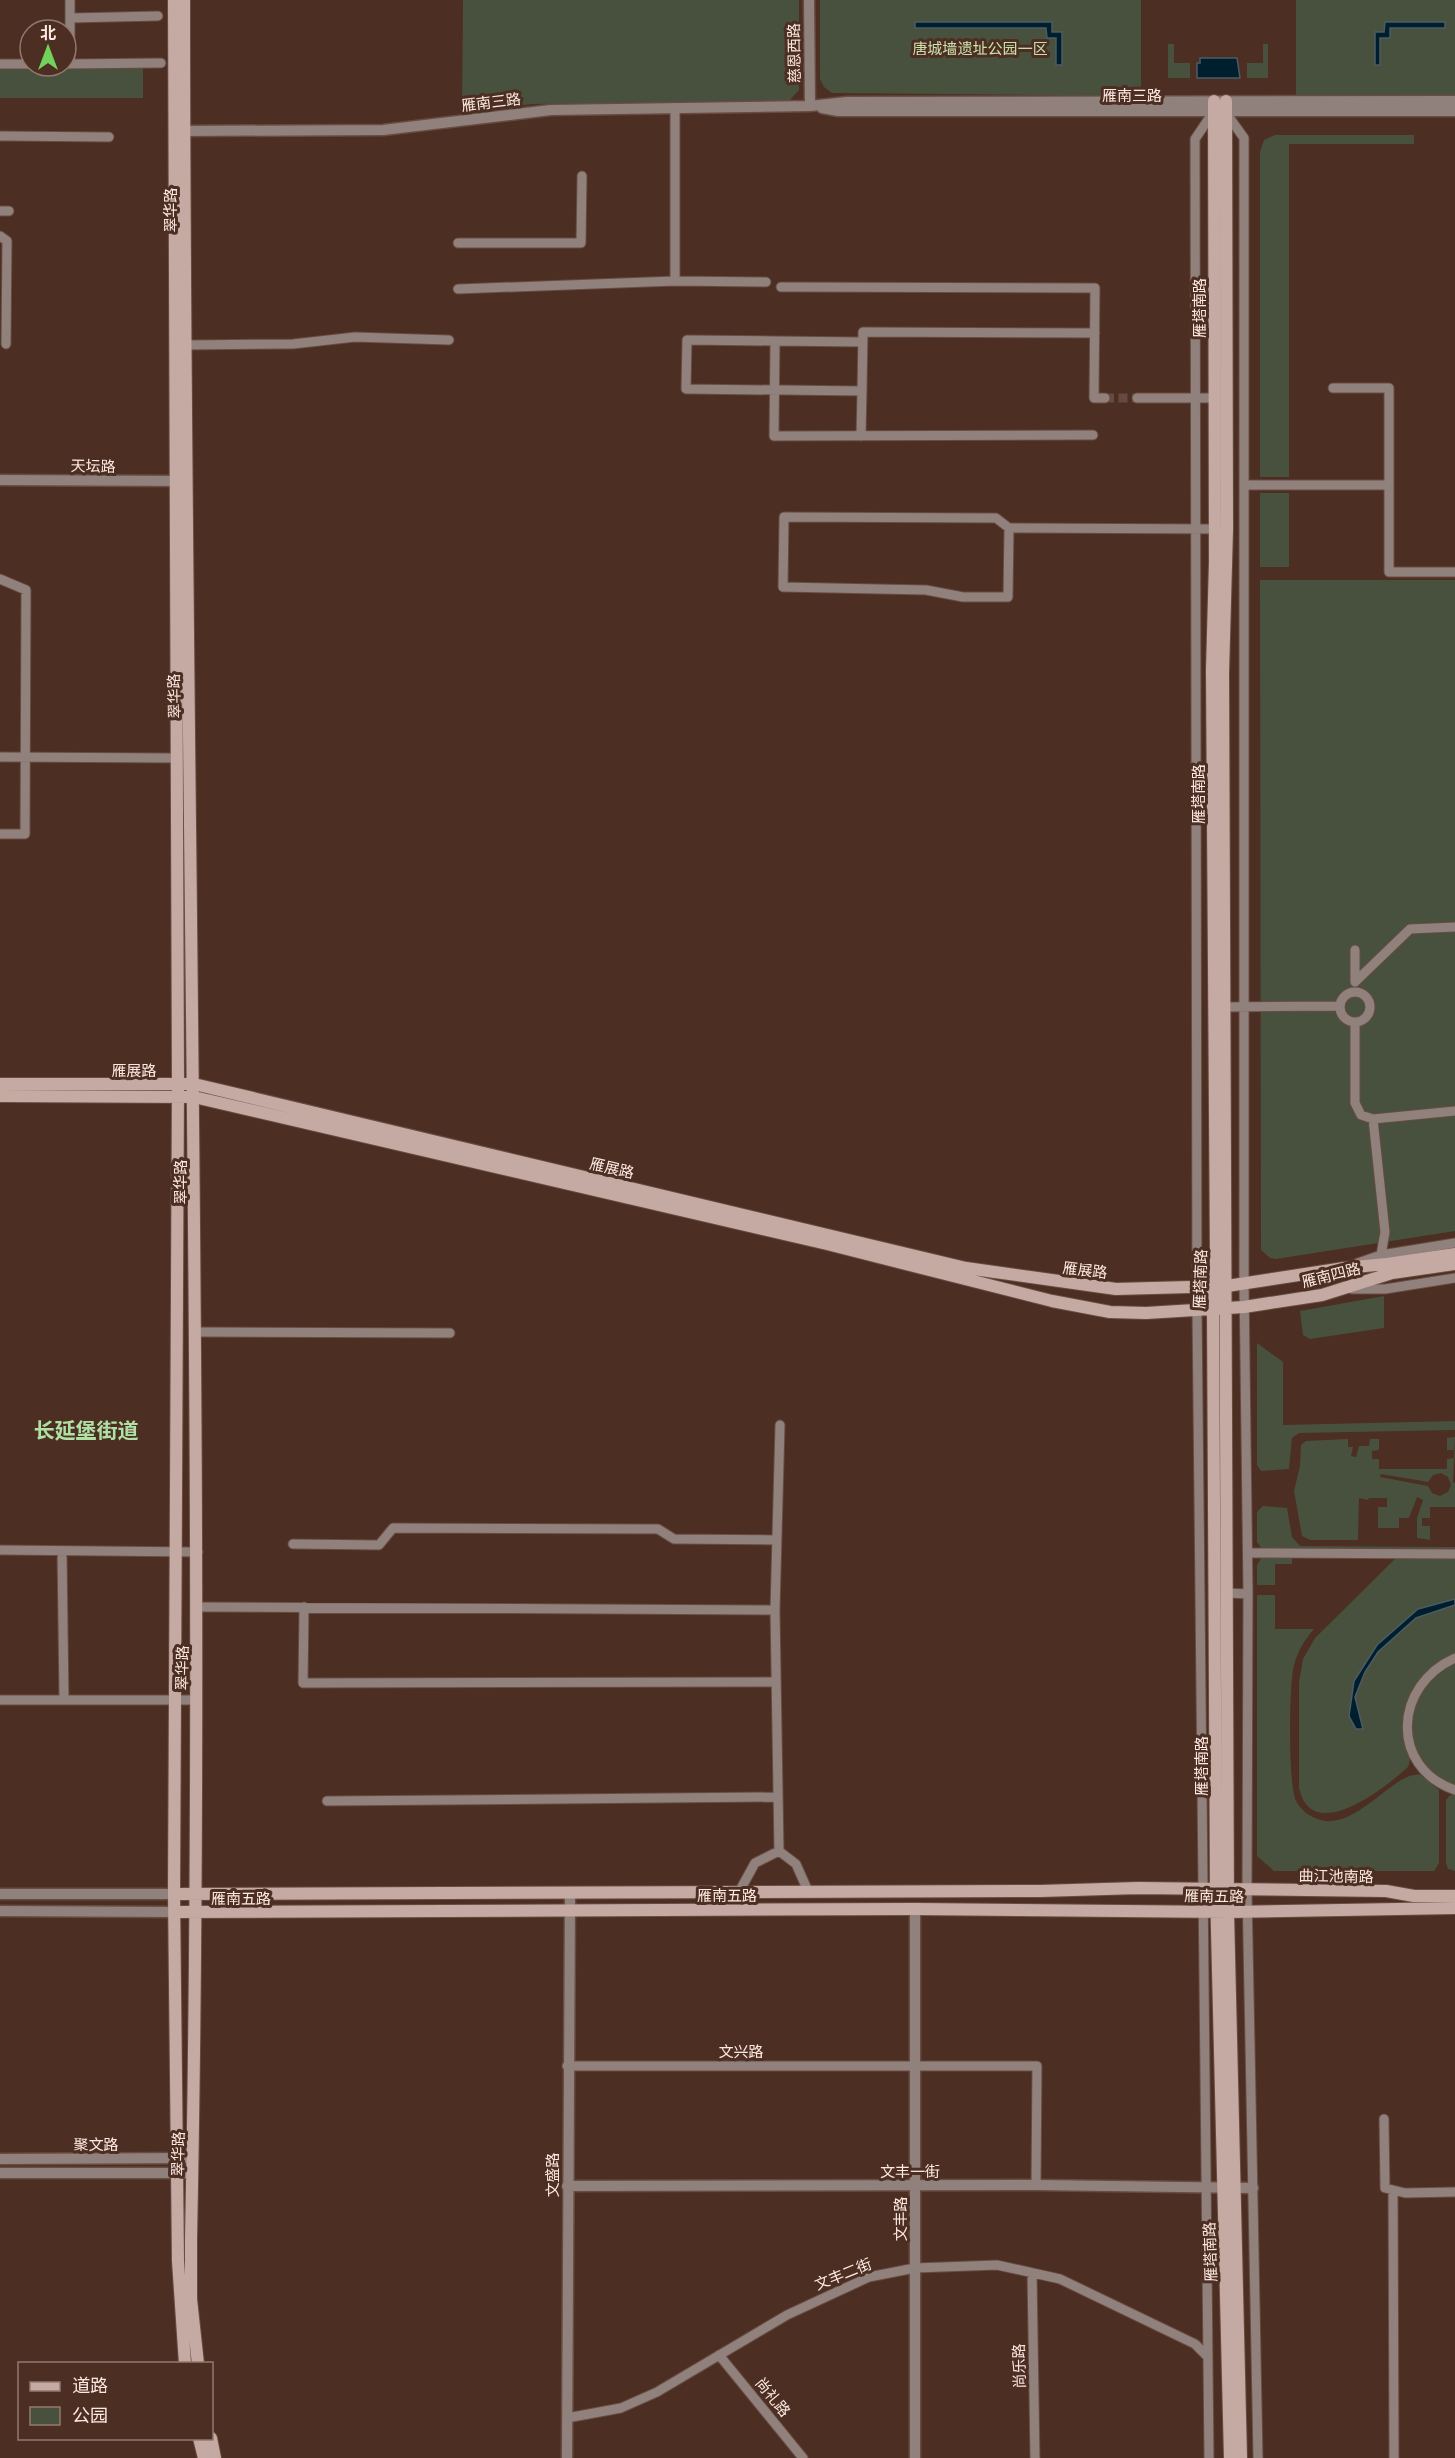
<svg xmlns="http://www.w3.org/2000/svg" width="1455" height="2458" viewBox="0 0 1455 2458" font-family="Montserrat,'Noto Sans SC',sans-serif">
<style>
.green{fill:#48513d;fill-rule:evenodd}
.water{fill:#001f2e;stroke:#4c5c64;stroke-width:1.5}
.lines{fill:none;stroke-linecap:round;stroke-linejoin:round}
.minor-tunnel{stroke:#664a40;stroke-width:9;stroke-dasharray:9 4.5;stroke-linecap:butt}
.minor-casing{stroke:#684c41;stroke-width:11}
.tertiary-casing{stroke:#684c41;stroke-width:13}
.secondary-casing{stroke:#684c41;stroke-width:14}
.minor{stroke:#91817d;stroke-width:9}
.tertiary{stroke:#91817d;stroke-width:10}
.secondary{stroke:#c5aaa4;stroke-width:12}
.labels{text-anchor:middle;dominant-baseline:central;stroke-width:6;stroke-linejoin:round;paint-order:stroke}
.park-label{font-size:15px;fill:#cae2ac;stroke:#4c2e23}
.street-label{font-size:15px;fill:#fce9e1;stroke:#4c2e23}
.district-label{font-size:21px;font-weight:bold;fill:#aee1a3;stroke:#4c2e23}
</style>
<rect width="100%" height="100%" fill="#4c2e23"/>
<path class="green" d="M 463,0 L 799,0 L 799,90 L 789,101 L 533,104 L 462,112 Z
M 820,0 L 1141,0 L 1141,96 L 832,93 L 824,87 L 820,79 Z
M 1296,0 L 1455,0 L 1455,97 L 1296,96 Z
M 1168,44 L 1174,44 L 1174,63 L 1190,63 L 1190,78 L 1168,78 Z
M 1263,44 L 1268,44 L 1268,78 L 1247,78 L 1247,63 L 1263,63 Z
M 143,67 L 143,98 L 0,98 L 0,68 Z
M 1275,135 L 1414,135 L 1414,144 L 1289,144 L 1289,477 L 1260,477 L 1260,152 L 1264,140 Z
M 1260,493 L 1289,493 L 1289,567 L 1260,567 Z
M 1260,580 L 1455,580 L 1455,1231 L 1276,1259 L 1270,1258 L 1261,1250 Z
M 1384,1296 L 1384,1328 L 1310,1339 L 1303,1335 L 1300,1311 Z
M 1257,1343 L 1283,1362 L 1283,1425 L 1455,1421 L 1455,1430 L 1299,1433 L 1292,1438 L 1289,1469 L 1261,1471 L 1257,1465 Z
M 1455,1437 L 1453,1482 L 1455,1483 L 1455,1507 L 1430,1507 L 1430,1518 L 1422,1518 L 1422,1526 L 1430,1526 L 1430,1540 L 1417,1538 L 1417,1518 L 1423,1500 L 1417,1497 L 1409,1518 L 1399,1518 L 1399,1528 L 1378,1528 L 1378,1507 L 1387,1507 L 1387,1498 L 1369,1498 L 1368,1500 L 1359,1498 L 1358,1540 L 1310,1540 L 1302,1536 L 1294,1491 L 1300,1466 L 1301,1445 L 1306,1441 L 1348,1439 L 1348,1447 L 1353,1447 L 1351,1456 L 1356,1457 L 1359,1446 L 1369,1446 L 1370,1439 L 1379,1439 L 1379,1450 L 1372,1451 L 1372,1459 L 1379,1459 L 1379,1469 L 1447,1469 L 1447,1459 L 1455,1458 L 1455,1450 L 1447,1450 L 1447,1438 ZM 1441,1473 L 1448,1477 L 1451,1485 L 1448,1492 L 1440,1496 L 1432,1493 L 1428,1486 L 1380,1477 L 1381,1474 L 1428,1482 L 1433,1475 Z
M 1263,1506 L 1287,1508 L 1292,1537 L 1300,1546 L 1455,1547 L 1455,1550 L 1262,1549 L 1257,1542 L 1257,1512 Z
M 1262,1557 L 1292,1557 L 1292,1564 L 1275,1564 L 1275,1585 L 1257,1585 L 1257,1565 Z
M 1455,1557 L 1455,1655 C 1423,1671 1400,1697 1404,1736 C 1405,1747 1413,1756 1408,1767 C 1385,1788 1312,1846 1299,1788 L 1299,1682 L 1303,1659 L 1315,1638 L 1396,1558 Z
M 1257,1595 L 1275,1595 L 1275,1629 L 1314,1629 C 1305,1639 1298,1651 1294,1665 C 1289,1684 1288,1785 1296,1801 C 1302,1812 1313,1819 1325,1821 C 1361,1825 1397,1769 1421,1775 L 1439,1790 L 1439,1863 L 1434,1871 L 1274,1871 L 1257,1856 Z
M 1455,1662 L 1455,1787 C 1410,1766 1395,1715 1432,1678 C 1438,1671 1448,1667 1455,1662 Z
M 1455,1794 L 1455,1871 L 1448,1869 L 1446,1863 L 1446,1800 L 1449,1796 Z"/>
<path class="water" d="M 915,22 L 1052,22 L 1052,32 L 1062,32 L 1062,65 L 1056,65 L 1056,38 L 1047,38 L 1046,28 L 915,28 Z
M 1385,22 L 1445,22 L 1445,28 L 1390,28 L 1390,38 L 1380,38 L 1380,65 L 1375,65 L 1375,32 L 1384,32 Z
M 1200,58 L 1237,58 L 1240,78 L 1197,78 L 1197,63 L 1200,63 Z
M 1455,1599 L 1455,1605 L 1416,1618 L 1378,1652 L 1365,1672 L 1355,1697 L 1363,1729 L 1356,1729 L 1349,1716 L 1354,1681 L 1377,1645 L 1418,1609 Z"/>
<g class="lines">
<path class="minor-tunnel" d="M 1105,398 L 1137,398"/>
<g class="minor-casing">
<path id="minor" d="M 70,0 L 70,64
M 70,18 L 158,16
M 0,64 L 30,64
M 66,64 L 161,63
M 1226,113 L 1244,138 L 1244,1283 L 1248,1591 L 1247,1890 L 1258,2458
M 0,136 L 109,137
M 0,211 L 9,211
M 0,236 L 7,241 L 6,344
M 458,243 L 581,243 L 582,176
M 675,281 L 766,282
M 781,287 L 1095,288 L 1094,398 L 1105,398
M 458,289 L 675,281 L 675,108
M 775,341 L 863,342
M 186,345 L 293,344 L 355,337 L 449,340
M 1333,388 L 1389,388 L 1389,572 L 1455,572
M 1137,398 L 1214,398
M 1093,435 L 774,436 L 775,341 L 687,340 L 686,389 L 862,391 L 863,332 L 1095,333
M 861,436 L 862,391
M 1244,485 L 1389,485
M 1009,528 L 1008,597 L 963,597 L 926,590 L 783,587 L 784,517 L 996,518 L 1009,528 L 1219,529
M 0,579 L 26,590 L 25,834 L 0,834
M 0,757 L 176,758
M 1355,950 L 1355,982
M 1355,982 L 1410,929 L 1455,927
M1340 1007a15 15 0 1 1 30 0a15 15 0 1 1-30 0Z
M 1226,1007 L 1340,1006
M 1355,1022 L 1355,1103 L 1361,1115 L 1373,1119 L 1455,1111
M 1373,1119 L 1385,1232 L 1381,1255
M 1355,1264 L 1381,1255 L 1455,1243
M 1352,1289 L 1385,1289 L 1455,1278
M 196,1332 L 450,1333
M 780,1425 L 775,1610 L 779,1851 L 796,1864 L 808,1891
M 293,1544 L 379,1545 L 393,1528 L 658,1529 L 674,1539 L 777,1540
M 0,1550 L 198,1552
M 62,1552 L 64,1700
M 1248,1553 L 1455,1554
M 1227,1593 L 1248,1594
M 197,1607 L 775,1610
M 304,1607 L 303,1683 L 776,1682
M 1455,1658 C 1394,1685 1389,1767 1455,1790
M 0,1700 L 196,1700
M 327,1801 L 778,1797
M 739,1892 L 755,1863 L 779,1851
M 567,2066 L 1037,2066 L 1036,2185
M 1384,2119 L 1385,2188 L 1405,2193 L 1455,2192
M 1393,2190 L 1394,2458
M 1032,2273 L 1035,2458
M 719,2355 L 803,2458
M 567,2418 L 621,2408 L 657,2392 L 787,2315 L 869,2277 L 915,2268 L 997,2265 L 1060,2279 L 1195,2344 L 1208,2357
M 1209,2458 L 1197,1310 L 1195,139 L 1214,111"/>
</g>
<g class="tertiary-casing">
<path id="tertiary" d="M 809,0 L 810,106
M 822,108 L 838,111 L 1455,111
M 178,131 L 383,130 L 551,110 L 810,106 L 847,102 L 1455,101
M 0,480 L 183,481
M 0,1894 L 174,1894
M 0,1911 L 175,1912
M 0,2159 L 193,2158
M 0,2173 L 186,2173
M 567,2186 L 1036,2185 L 1253,2188
M 567,2458 L 570,1893
M 915,2458 L 915,1909"/>
</g>
<g class="secondary-casing">
<path id="secondary" d="M 174,0 L 178,1085 L 174,1894 L 178,2261 L 185,2364
M 184,0 C 184,747 206,1493 191,2240 L 191,2299 L 198,2364
M 1214,101 L 1215,562 L 1212,670 L 1216,1261 L 1213,1310 L 1216,1889 L 1230,2458
M 1226,101 L 1227,529 L 1223,673 L 1228,1912 L 1241,2458
M 0,1084 L 194,1084 L 966,1268 L 1116,1289 L 1227,1286 L 1344,1268 L 1387,1264 L 1455,1254
M 0,1096 L 194,1097 L 827,1244 L 1052,1301 L 1110,1312 L 1146,1313 L 1244,1307 L 1322,1295 L 1392,1273 L 1455,1264
M 174,1894 L 1040,1891 L 1138,1888 L 1386,1891 L 1414,1896 L 1455,1896
M 175,1912 L 915,1909 L 1228,1912 L 1455,1908
M 199,2438 L 204,2458
M 211,2438 L 215,2458"/>
</g>
<use href="#minor" class="minor"/>
<use href="#tertiary" class="tertiary"/>
<use href="#secondary" class="secondary"/>
</g>
<g class="labels">
<g class="park-label">
<text x="980" y="48">唐城墙遗址公园一区</text>
</g>
<g class="street-label">
<text transform="translate(794 53) rotate(-91)">慈恩西路</text>
<text x="1132" y="95">雁南三路</text>
<text transform="translate(491 102) rotate(-7)">雁南三路</text>
<text transform="translate(170 210) rotate(-90)">翠华路</text>
<text transform="translate(1199 308) rotate(-90)">雁塔南路</text>
<text transform="translate(93 466) rotate(1)">天坛路</text>
<text transform="translate(174 696) rotate(-91)">翠华路</text>
<text transform="translate(1198 794) rotate(-90)">雁塔南路</text>
<text x="134" y="1070">雁展路</text>
<text transform="translate(612 1168) rotate(13)">雁展路</text>
<text transform="translate(180 1182) rotate(-90)">翠华路</text>
<text transform="translate(1085 1270) rotate(7)">雁展路</text>
<text transform="translate(1331 1275) rotate(-14)">雁南四路</text>
<text transform="translate(1200 1279) rotate(-88)">雁塔南路</text>
<text transform="translate(182 1668) rotate(-89)">翠华路</text>
<text transform="translate(1201 1766) rotate(-90)">雁塔南路</text>
<text transform="translate(1336 1876) rotate(1)">曲江池南路</text>
<text x="727" y="1895">雁南五路</text>
<text transform="translate(1214 1896) rotate(1)">雁南五路</text>
<text x="241" y="1898">雁南五路</text>
<text x="741" y="2051">文兴路</text>
<text x="96" y="2144">聚文路</text>
<text transform="translate(178 2154) rotate(-89)">翠华路</text>
<text x="910" y="2171">文丰一街</text>
<text transform="translate(552 2175) rotate(-90)">文盛路</text>
<text transform="translate(900 2219) rotate(-90)">文丰路</text>
<text transform="translate(1210 2252) rotate(-92)">雁塔南路</text>
<text transform="translate(843 2274) rotate(-22)">文丰二街</text>
<text transform="translate(1019 2366) rotate(-91)">尚乐路</text>
<text transform="translate(773 2397) rotate(51)">尚礼路</text>
</g>
<g class="district-label">
<text x="86" y="1430">长延堡街道</text>
</g>
</g>
<rect x="18" y="2362" width="195" height="78" fill="#4c2e23" stroke="#92796f" stroke-width="1.5"/>
<rect x="30" y="2382" width="30" height="9" fill="#c5aaa4" stroke="#92796f" stroke-width="1.5"/>
<text x="72" y="2392" font-size="18" fill="#fce9e1">道路</text>
<rect x="30" y="2407" width="30" height="18" fill="#48513d" stroke="#92796f" stroke-width="1.5"/>
<text x="72" y="2422" font-size="18" fill="#fce9e1">公园</text>
<g transform="translate(48 48)"><circle r="28" fill="#4c2e23" stroke="#92796f" stroke-width="1.5"/>
<path d="M0-4.5L10 22L0 15L-10 22Z" fill="#73d25c"/>
<text y="-9" font-size="16" font-weight="bold" text-anchor="middle" fill="#fce9e1">北</text>
</g>
</svg>
